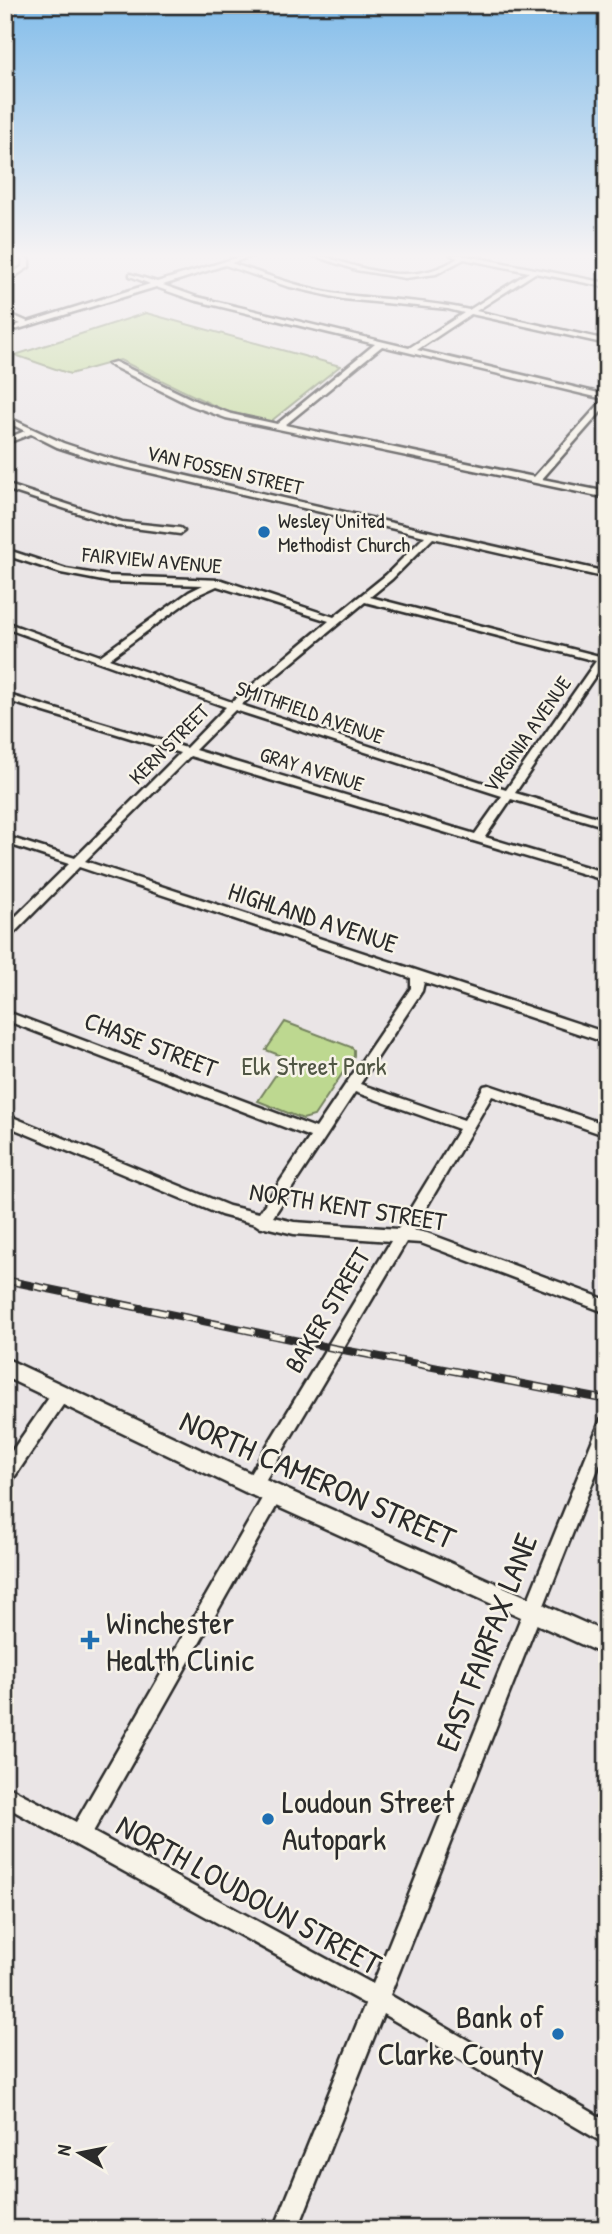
<svg xmlns="http://www.w3.org/2000/svg" width="612" height="2234" viewBox="0 0 612 2234" font-family="'Patrick Hand',sans-serif">
<style>
.green{fill:#bdd890;stroke:#74825e;stroke-width:2}
.lines{fill:none;stroke-linecap:round;stroke-linejoin:round}
.minor-casing{stroke:#2b2b2b;stroke-width:5}
.major-casing{stroke:#2b2b2b;stroke-width:5}
.minor{fill:#f7f3e8;fill-rule:evenodd}
.major{fill:#f7f3e8;fill-rule:evenodd}
.rail-casing{stroke:#2b2b2b;stroke-width:8}
.rail{stroke:#f7f3e8;stroke-width:5;stroke-dasharray:15;stroke-linecap:butt}
.poi-dot{fill:#1f6fb2;stroke:#f7f3e8;stroke-width:2.5}
.labels{text-anchor:middle;dominant-baseline:central;stroke-width:5;stroke-linejoin:round;paint-order:stroke}
.far-street-label{font-size:21px;fill:#2b2b2b;stroke:#f7f3e8}
.far-poi-label{font-size:21px;fill:#2b2b2b;stroke:#f7f3e8;text-anchor:start}
.street-label{font-size:26px;fill:#2b2b2b;stroke:#f7f3e8}
.park-label{font-size:26px;fill:#505644;stroke:#f7f3e8}
.near-street-label{font-size:32px;fill:#2b2b2b;stroke:#f7f3e8}
.near-poi-label{font-size:32px;fill:#2b2b2b;stroke:#f7f3e8;text-anchor:start}
</style>
<rect width="100%" height="100%" fill="#eae5e6"/>
<filter id="ink" filterUnits="userSpaceOnUse"><feTurbulence type="fractalNoise" baseFrequency=".0143" numOctaves="2"/><feDisplacementMap in="SourceGraphic" scale="14" xChannelSelector="R" yChannelSelector="G"/><feConvolveMatrix kernelMatrix="1 2 1 2 8 2 1 2 1" color-interpolation-filters="sRGB"/></filter>
<g filter="url(#ink)">
<path class="green" d="M 146,313 L 340,366 L 270,422 L 225,411 L 120,360 L 70,374 L 15,355 Z
M 285,1022 L 351,1047 L 354,1050 L 354,1056 L 314,1116 L 303,1119 L 258,1101 L 287,1058 L 266,1050 Z"/>
<g class="lines">
<g class="minor-casing">
<path id="minor" d="M 18,255 L 24,255 L 29,260 L 29,267 L 5,283 L 5,278 L 23,266 L 23,260 Z
M 246,255 L 255,255 L 231,263 C 269,276 306,290 346,295 C 387,300 429,301 469,310 L 529,272 L 464,259 L 436,274 L 405,278 L 356,270 L 312,255 L 320,255 C 367,271 413,287 458,258 L 451,255 L 462,255 L 607,283 L 607,287 L 535,273 L 476,311 L 607,340 L 607,344 L 471,314 L 417,350 L 607,395 L 607,405 L 542,479 L 607,492 L 607,498 L 226,418 L 190,405 L 108,364 L 115,362 L 196,401 L 231,414 L 277,424 L 375,344 L 193,300 L 156,287 L 5,333 L 5,329 L 21,324 L 5,317 L 5,312 L 28,322 L 150,284 L 130,276 L 130,274 L 157,282 ZM 225,265 L 286,286 L 343,299 L 448,309 L 464,313 L 409,348 L 197,297 L 163,285 ZM 382,346 L 604,399 L 534,477 L 285,425 Z
M 5,416 L 63,443 L 108,458 L 607,572 L 607,578 L 433,538 L 392,579 L 370,597 L 599,656 L 607,649 L 607,664 L 604,663 L 515,793 L 607,820 L 607,827 L 511,799 L 485,837 L 607,873 L 607,881 L 190,756 L 85,861 L 607,1033 L 607,1043 L 424,982 L 422,991 L 360,1084 L 464,1120 L 484,1086 L 489,1085 L 607,1125 L 607,1136 L 492,1096 L 413,1230 L 427,1233 L 607,1300 L 607,1313 L 421,1243 L 406,1242 L 259,1491 L 253,1493 L 247,1491 L 244,1485 L 247,1479 L 391,1241 L 294,1234 L 265,1227 L 261,1228 L 255,1224 L 221,1215 L 5,1125 L 5,1114 L 229,1206 L 259,1213 L 310,1137 L 5,1020 L 5,1011 L 316,1128 L 411,988 L 411,978 L 79,867 L 9,938 L 5,939 L 5,927 L 69,864 L 5,843 L 5,836 L 75,858 L 180,753 L 5,700 L 5,694 L 186,748 L 226,707 L 5,628 L 5,622 L 100,656 L 189,592 L 203,585 L 108,582 L 61,573 L 5,555 L 5,549 L 66,569 L 108,576 L 222,580 L 334,617 L 386,575 L 425,536 L 103,462 L 57,447 L 31,434 L 5,444 L 5,439 L 25,431 L 5,421 ZM 217,586 L 329,621 L 232,702 L 109,659 L 195,596 ZM 365,602 L 596,661 L 506,790 L 241,705 ZM 235,710 L 502,796 L 475,834 L 195,750 ZM 355,1092 L 459,1129 L 398,1229 L 294,1222 L 273,1217 Z
M 5,484 L 122,522 L 180,528 L 184,531 L 180,534 L 118,526 L 5,489 Z
M 61,1387 L 67,1389 L 69,1394 L 67,1399 L 11,1482 L 5,1484 L 5,1461 L 55,1389 Z
M 607,1417 L 607,1446 L 390,1995 L 607,2121 L 607,2145 L 383,2014 L 298,2229 L 274,2229 L 365,2004 L 5,1806 L 5,1785 L 76,1822 L 268,1488 L 274,1486 L 280,1488 L 283,1494 L 280,1500 L 93,1832 L 373,1984 L 599,1424 L 601,1419 Z"/>
</g>
<g class="major-casing">
<path id="major" d="M 5,1358 L 261,1478 L 607,1633 L 607,1656 L 245,1492 L 5,1377 Z"/>
</g>
<use href="#minor" class="minor"/>
<use href="#major" class="major"/>
<g class="rail-casing">
<path id="rail" d="M 5,1280 L 333,1348 L 607,1400"/>
</g>
<use href="#rail" class="rail"/>
</g>
</g>
<linearGradient id="sky" x2="0" y2="1"><stop stop-color="#83bdea"/><stop offset="0.45" stop-color="#f6f3f4"/><stop offset="1" stop-color="#f6f3f4" stop-opacity="0"/></linearGradient>
<rect width="612" height="567" fill="url(#sky)"/>
<g class="poi-dot">
<circle cx="264" cy="532" r="7"/>
<path d="M86.5 1629.5h7v7h7v7h-7v7h-7v-7h-7v-7h7z"/>
<circle cx="268" cy="1819" r="7"/>
<circle cx="558" cy="2034" r="7"/>
</g>
<g class="labels">
<g class="far-street-label">
<text transform="translate(225 470) rotate(13)">VAN FOSSEN STREET</text>
<text transform="translate(152 560) rotate(5)">FAIRVIEW AVENUE</text>
<text transform="translate(310 712) rotate(19)">SMITHFIELD AVENUE</text>
<text transform="translate(527 734) rotate(-55)">VIRGINIA AVENUE</text>
<text transform="translate(169 744) rotate(-45)">KERN STREET</text>
<text transform="translate(312 769) rotate(17)">GRAY AVENUE</text>
</g>
<g class="far-poi-label">
<text x="278" y="520">Wesley United<tspan x="278" dy="24">Methodist Church</tspan></text>
</g>
<g class="street-label">
<text transform="translate(313 917) rotate(18)">HIGHLAND AVENUE</text>
<text transform="translate(151 1044) rotate(21)">CHASE STREET</text>
<text transform="translate(348 1206) rotate(9)">NORTH KENT STREET</text>
<text transform="translate(327 1310) rotate(-59)">BAKER STREET</text>
</g>
<g class="park-label">
<text x="314" y="1065">Elk Street Park</text>
</g>
<g class="near-street-label">
<text transform="translate(318 1479) rotate(24)">NORTH CAMERON STREET</text>
<text transform="translate(486 1642) rotate(-69)">EAST FAIRFAX LANE</text>
<text transform="translate(249 1894) rotate(29)">NORTH LOUDOUN STREET</text>
</g>
<g class="near-poi-label">
<text x="106" y="1622">Winchester<tspan x="106" dy="37">Health Clinic</tspan></text>
<text x="282" y="1801">Loudoun Street<tspan x="282" dy="37">Autopark</tspan></text>
<text x="544" y="2016" text-anchor="end">Bank of<tspan x="544" dy="37">Clarke County</tspan></text>
</g>
</g>
<rect width="612" height="2234" fill="none" stroke="#f7f3e8" stroke-width="28"/>
<rect x="14" y="14" width="584" height="2206" fill="none" stroke="#2b2b2b" stroke-width="2.5" filter="url(#ink)"/>
<g transform="translate(80 2153) rotate(280)" stroke="#f7f3e8" stroke-width="5" paint-order="stroke">
<path d="M0-5L12 26L0 18L-12 26Z" fill="#2b2b2b"/>
<text y="-10" font-size="19" font-weight="bold" text-anchor="middle" fill="#2b2b2b">N</text>
</g>
</svg>
